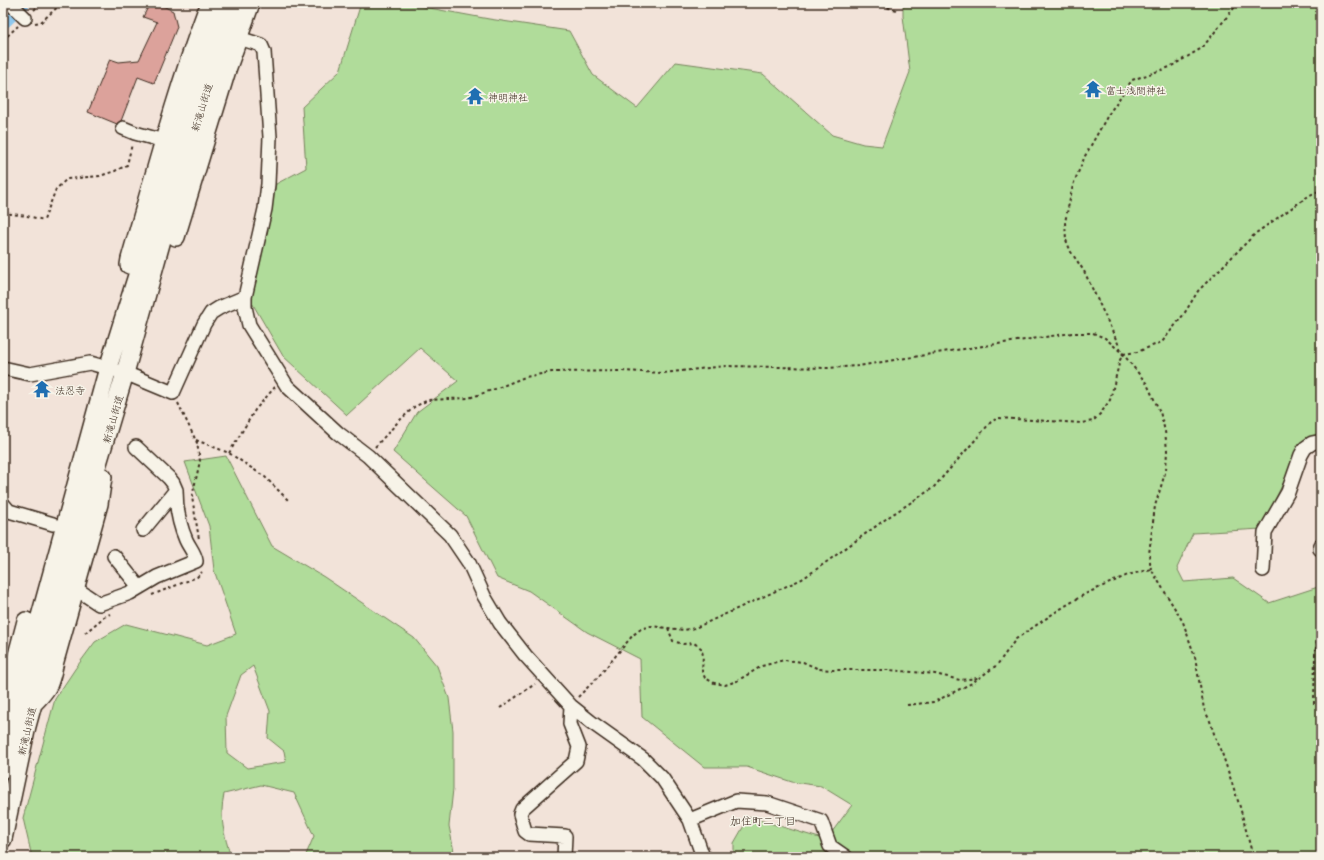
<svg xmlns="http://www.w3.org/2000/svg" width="1324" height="860" viewBox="0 0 1324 860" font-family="'Playpen Sans','Klee One',sans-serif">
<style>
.green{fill:#b0dc9a;stroke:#76835c;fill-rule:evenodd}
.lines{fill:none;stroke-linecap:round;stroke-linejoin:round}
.river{stroke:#8ec7ed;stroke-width:19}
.building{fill:#dca29b;stroke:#3b2a1e}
.minor-casing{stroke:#3b2a1e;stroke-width:16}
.major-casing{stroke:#3b2a1e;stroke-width:20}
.path{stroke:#3b2a1e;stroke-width:2;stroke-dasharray:3 3;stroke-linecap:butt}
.minor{stroke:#f7f3e8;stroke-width:13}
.major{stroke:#f7f3e8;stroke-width:17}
.labels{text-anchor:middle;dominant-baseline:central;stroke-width:3;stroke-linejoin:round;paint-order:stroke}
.poi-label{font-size:10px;fill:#3b2a1e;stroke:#f7f3e8;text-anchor:start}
.street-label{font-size:10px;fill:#3b2a1e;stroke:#f7f3e8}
.neighbourhood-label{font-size:11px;fill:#3b2a1e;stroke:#f7f3e8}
</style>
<rect width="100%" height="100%" fill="#f2e3d9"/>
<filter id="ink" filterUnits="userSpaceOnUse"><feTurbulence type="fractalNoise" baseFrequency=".025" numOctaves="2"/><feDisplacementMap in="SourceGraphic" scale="8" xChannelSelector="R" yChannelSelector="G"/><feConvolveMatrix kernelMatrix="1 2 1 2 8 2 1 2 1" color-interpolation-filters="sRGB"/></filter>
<g filter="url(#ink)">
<path class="green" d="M 361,3 L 402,3 L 489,19 L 569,31 L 593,75 L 637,108 L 676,62 L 763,74 L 832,135 L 863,144 L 882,146 L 910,72 L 903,16 L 903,3 L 1321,3 L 1321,443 L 1301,446 L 1261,529 L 1193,533 L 1177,568 L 1184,582 L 1233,578 L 1269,603 L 1321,586 L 1321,857 L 734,857 L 734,843 L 749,817 L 826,840 L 852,805 L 821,786 L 792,782 L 747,767 L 704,767 L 642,717 L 640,659 L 587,632 L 529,591 L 497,578 L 466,516 L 393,452 L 417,412 L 458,381 L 420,348 L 347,415 L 283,356 L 251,301 L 276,184 L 306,168 L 302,107 L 340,71 Z
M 226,456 L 272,546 L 324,577 L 414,638 L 437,666 L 449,698 L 453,731 L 453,789 L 449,826 L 455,857 L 305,857 L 314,836 L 294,793 L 261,785 L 224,794 C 219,817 224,835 231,857 L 32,857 L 23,818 L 55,699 L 75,669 L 95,642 L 126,624 L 207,645 L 236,634 L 214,570 L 209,526 L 185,462 ZM 253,666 L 270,711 L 268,738 L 284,751 L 286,762 L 247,768 L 227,753 L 226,716 L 241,675 Z"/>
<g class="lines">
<path class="river" d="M 3,19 L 20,3"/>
</g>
<path class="building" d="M 163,6 L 173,11 L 177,27 L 154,83 L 138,77 L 121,121 L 117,124 L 88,112 L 110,59 L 119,62 L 139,60 L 157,22 L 143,17 L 148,7 Z"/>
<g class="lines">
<g class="minor-casing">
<path id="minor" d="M 10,3 L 25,18
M 239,38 L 261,45 L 264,52 L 270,137 L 268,184 L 265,209 L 245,297 L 245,307 L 249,325 L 287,386 L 338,433 L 368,456 L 450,535 L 469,563 L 484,596 L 500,623 L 525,655 L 571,706 L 591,722 L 643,759 L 662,778 L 690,820 L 703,857
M 123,128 L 135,133 L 164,141
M 3,368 L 30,374 L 90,363 L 125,373 L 173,393 L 204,324 L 211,313 L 219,308 L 245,297
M 136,447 L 169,478 L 173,483 L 176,490 L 143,530
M 3,504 L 9,511 L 53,524
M 1320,549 L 1321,545
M 114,556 L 139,587
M 1263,570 L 1265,532 L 1288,492 L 1301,455 L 1305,448 L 1312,443 L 1317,442 L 1321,442
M 75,588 L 99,604 L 130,593 L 157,577 L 196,561 C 195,553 189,547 186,540 C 179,524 176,507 176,490
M 690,820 L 736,801 L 767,803 L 821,821 L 830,846 L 846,857
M 564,857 L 565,836 L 529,834 L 525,831 L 520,814 L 522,809 L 576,761 L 579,747 L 570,724 L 571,706"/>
</g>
<g class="major-casing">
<path id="major" d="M 176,237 L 227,70 L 251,3
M 129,265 L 130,259 C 154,176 176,92 206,12
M 33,704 C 50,687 50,684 55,661 L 99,504 L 103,477
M 3,714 L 12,674 L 26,621
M 3,769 L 19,698 L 39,620 L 108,368 L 159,205 L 178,135 L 211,32 L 222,3
M 3,839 L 27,726 L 33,704 L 43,658 L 71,554 L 125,373 L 182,168 L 211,75 L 238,3"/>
</g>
<path class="path" d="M 870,3 L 897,10
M 34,10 L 41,3
M 35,23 L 41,22 L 62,3
M 3,40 L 18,26
M 3,213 L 27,216 L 44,220 L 56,189 L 67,179 L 100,176 L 115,171 L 127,165 L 132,144
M 1123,354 L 1137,352 L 1162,342 L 1184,314 L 1198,291 L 1256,233 L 1310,195 L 1321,190
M 178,403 L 197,443 L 200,461 L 192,497 L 199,539
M 196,440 L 229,453 L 265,477 L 289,501
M 375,447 L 397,423 L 414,407 L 428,400 L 469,398 L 495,389 L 525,377 L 552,372 L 621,371 L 663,373 L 726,366 L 828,368 L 858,366 L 943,352 L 1072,333 L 1093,333 L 1105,338 L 1123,354 L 1147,384 L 1160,412 L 1165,431 L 1167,450 L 1166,470 L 1155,506 L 1149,554 L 1151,569
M 229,453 L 255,410 L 275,387
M 1320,561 L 1321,590
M 152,595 L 197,577 L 202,572
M 668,628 L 673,641 L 683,644 L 694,643 L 701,648 L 703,655 L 702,671 L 705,678 L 714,683 L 725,685 L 737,681 L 762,666 L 784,660 L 803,662 L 819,669 L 833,670 L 890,670 L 935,674 L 960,680 L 978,678
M 85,633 L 104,617 L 110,614
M 578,697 L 599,676 L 633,635 L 641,629 L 651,626 L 684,630 L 695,628 L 802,579 L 814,571 L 890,516 L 933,488 L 991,422 L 998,418 L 1082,423 L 1093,421 L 1101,413 L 1110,400 L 1120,360 L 1123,354 L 1084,271 L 1071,252 L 1066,240 L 1065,222 L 1073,185 L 1085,156 L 1108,115 L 1132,80 L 1170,67 L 1202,48 L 1238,3
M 1314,704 L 1315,654 L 1321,616
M 907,705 L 934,702 L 972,683 L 997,665 L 1016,639 L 1057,611 L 1085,594 L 1128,575 L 1151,569 L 1183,622 L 1195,657 L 1204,709 L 1210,721 L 1217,743 L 1222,753 L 1240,807 L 1253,857
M 500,708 L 535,684"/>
<use href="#minor" class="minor"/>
<use href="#major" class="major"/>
</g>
</g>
<defs>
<g id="temple-bare" transform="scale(1.38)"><path d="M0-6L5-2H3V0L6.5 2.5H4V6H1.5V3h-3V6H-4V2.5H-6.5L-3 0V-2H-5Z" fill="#1f6fb2" stroke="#f7f3e8" stroke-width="2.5" paint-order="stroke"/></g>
</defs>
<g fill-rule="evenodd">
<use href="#temple-bare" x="1093" y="89"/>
<use href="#temple-bare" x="475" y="96"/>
<use href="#temple-bare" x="42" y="389"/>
</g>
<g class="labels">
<g class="poi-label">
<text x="1106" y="89">富士浅間神社</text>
<text x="488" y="96">神明神社</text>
<text x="55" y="389">法忍寺</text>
</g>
<g class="street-label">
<text transform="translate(201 107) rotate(-73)">新滝山街道</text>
<text transform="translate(112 419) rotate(-74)">新滝山街道</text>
<text transform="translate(26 731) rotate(-77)">新滝山街道</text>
</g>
<g class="neighbourhood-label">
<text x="763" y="820">加住町二丁目</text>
</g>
</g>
<rect width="1324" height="860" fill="none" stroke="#f7f3e8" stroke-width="16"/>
<rect x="8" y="8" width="1308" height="844" fill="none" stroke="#3b2a1e" stroke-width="1.5" filter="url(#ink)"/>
</svg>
